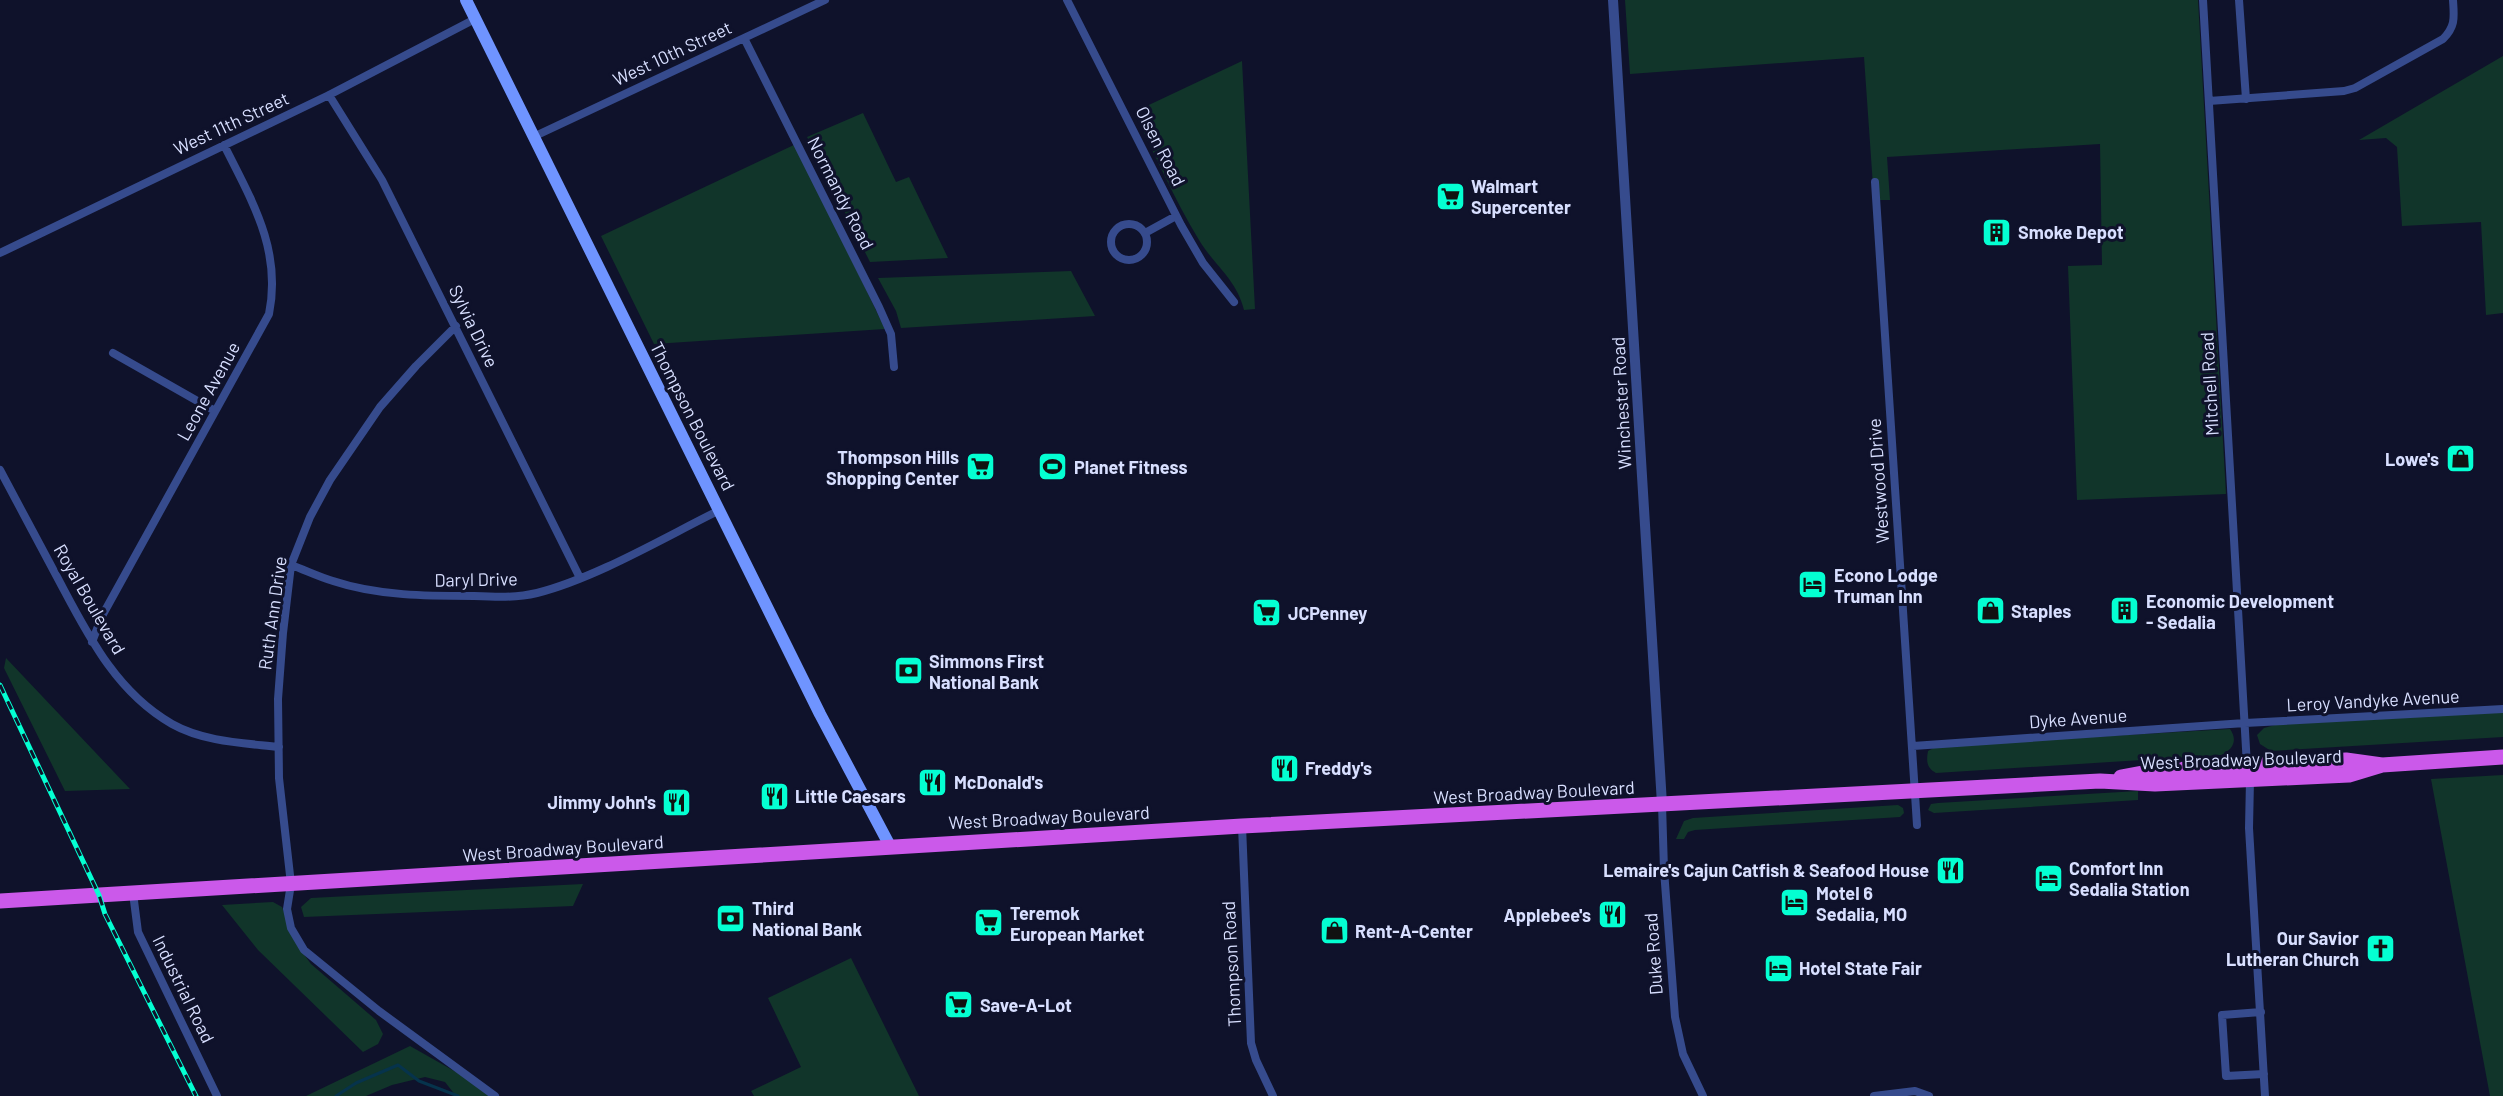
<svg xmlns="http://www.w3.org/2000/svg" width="2503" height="1096" viewBox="0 0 2503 1096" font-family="Barlow,sans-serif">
	<rect width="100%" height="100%" fill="#0f122b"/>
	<path fill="#11352a" d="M1625 0H2198L2226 494 2077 500 2068 266 2102 265 2100 144 1887 157 1890 200H1874L1864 57 1630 74Z
		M2503 56V313L2486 315 2481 222 2402 226 2397 147 2386 138 2359 140Z
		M1242 61 1255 309 1244 310C1237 280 1214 265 1199 240 1174 199 1155 155 1134 112Z
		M863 113 896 182 909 177 948 258 870 262 807 137Z
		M796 144 885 329 654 344 601 236Z
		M1071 271 1095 316 901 328 896 311 878 278Z
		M6 658 130 789 65 791 4 668Z
		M2503 712V737L2271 751 2260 744 2257 735 2264 728 2275 725Z
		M2230 729C2238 740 2233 750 2221 755L1936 773C1927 768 1926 762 1928 751L1937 746Z
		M2503 775V1096H2490L2431 779Z
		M2138 791V800L1934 813 1928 810 1931 804 1938 803Z
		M1898 805 1903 808 1904 813 1900 817 1695 830 1688 832 1684 839H1676L1684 821 1693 818Z
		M583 884 573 906 304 917 301 907 311 898Z
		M273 902 282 907 297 945 311 964 376 1020 383 1034 378 1044 363 1052 258 950 222 905Z
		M851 958 919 1096H754L751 1091 801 1067 768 998Z
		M410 1046 479 1085 494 1096H456L445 1082 425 1077 392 1085 366 1096H306Z"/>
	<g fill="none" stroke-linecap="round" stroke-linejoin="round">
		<path stroke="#06334c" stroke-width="3" d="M336 1096 356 1083 398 1065 419 1081 458 1096"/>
		<path stroke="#364b8d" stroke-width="8" d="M1067 0 1181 225 1203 263 1234 302
			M2203 0 2247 766
			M2239 0 2246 99
			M744 38 879 307 891 334 894 367
			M329 95 382 180 580 578
			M2209 101 2344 91 2355 88 2443 39C2456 26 2454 17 2453 0
			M533 137 825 0
			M1875 182 1917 825
			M1111 242a18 18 0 1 1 36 0a18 18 0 1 1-36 0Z
			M1145 233 1176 216
			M0 253 329 95 475 19
			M456 326 416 366 380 407 330 480 310 517 291 565 283 633 278 699 279 778 291 884 287 909 291 928 304 950 379 1011 495 1096
			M113 353 215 411
			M0 470C19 505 37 540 56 575 86 631 114 691 172 724 204 742 244 743 279 747
			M291 565C305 570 319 577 333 581 378 596 428 596 474 596 495 597 516 598 537 593 596 578 665 537 720 510
			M92 642 102 616 269 314C282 250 252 201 224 145
			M1913 746 2245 723 2503 709
			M2250 780 2249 828 2265 1096
			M1662 804 1664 870 1675 1017 1683 1054 1703 1096
			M1242 826 1251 1043 1256 1060 1273 1096
			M133 893 138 932 217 1096
			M2261 1012 2222 1015 2226 1076 2264 1074
			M1874 1096 1915 1091 1929 1096"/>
		<path stroke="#364b8d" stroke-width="10" d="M1613 0 1662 804"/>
		<path stroke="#6f94ff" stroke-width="12" d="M466 0 820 714 890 846"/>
		<path stroke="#cb59ea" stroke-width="15" d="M2121 777 2153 771 2346 760 2382 765 2503 757
			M0 901 1242 826 2100 781 2155 784 2349 775 2382 765"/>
		<defs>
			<path id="rail" d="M0 685 99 895 105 914 196 1096"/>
		</defs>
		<use href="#rail" stroke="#04ffd2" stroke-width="5"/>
		<use href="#rail" stroke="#0f122b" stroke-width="3" stroke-dasharray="9" stroke-linecap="butt"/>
	</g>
	<defs>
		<symbol id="supermarket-square" viewBox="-11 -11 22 22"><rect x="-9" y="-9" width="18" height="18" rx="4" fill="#04ffd2" stroke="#0f122b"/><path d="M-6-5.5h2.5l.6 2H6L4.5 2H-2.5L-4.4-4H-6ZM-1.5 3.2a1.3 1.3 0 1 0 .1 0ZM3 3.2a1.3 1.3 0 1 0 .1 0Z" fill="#111"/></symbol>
		<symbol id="building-square" viewBox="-11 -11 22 22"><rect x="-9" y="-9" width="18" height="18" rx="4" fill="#04ffd2" stroke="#0f122b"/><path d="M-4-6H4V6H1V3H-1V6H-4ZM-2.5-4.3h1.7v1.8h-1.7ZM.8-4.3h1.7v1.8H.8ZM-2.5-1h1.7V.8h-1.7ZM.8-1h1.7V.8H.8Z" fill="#111"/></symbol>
		<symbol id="shop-square" viewBox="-11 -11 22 22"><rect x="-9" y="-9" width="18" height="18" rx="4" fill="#04ffd2" stroke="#0f122b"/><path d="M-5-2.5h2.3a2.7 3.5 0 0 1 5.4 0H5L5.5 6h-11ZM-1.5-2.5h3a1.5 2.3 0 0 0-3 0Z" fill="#111"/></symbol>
		<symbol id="stadium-square" viewBox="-11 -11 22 22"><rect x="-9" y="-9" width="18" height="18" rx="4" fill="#04ffd2" stroke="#0f122b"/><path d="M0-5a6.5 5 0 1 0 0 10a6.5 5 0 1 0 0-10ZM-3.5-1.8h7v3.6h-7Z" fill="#111"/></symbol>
		<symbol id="hotel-square" viewBox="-11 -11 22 22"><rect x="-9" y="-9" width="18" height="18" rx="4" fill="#04ffd2" stroke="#0f122b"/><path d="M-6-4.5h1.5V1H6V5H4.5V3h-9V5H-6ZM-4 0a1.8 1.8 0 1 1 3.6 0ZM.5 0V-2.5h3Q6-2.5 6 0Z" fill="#111"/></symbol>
		<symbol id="bank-square" viewBox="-11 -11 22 22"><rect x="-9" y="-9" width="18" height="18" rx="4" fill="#04ffd2" stroke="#0f122b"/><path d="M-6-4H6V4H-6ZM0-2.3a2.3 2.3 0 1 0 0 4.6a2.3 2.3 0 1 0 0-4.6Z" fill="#111"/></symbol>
		<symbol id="restaurant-square" viewBox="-11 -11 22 22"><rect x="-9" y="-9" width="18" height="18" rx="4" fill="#04ffd2" stroke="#0f122b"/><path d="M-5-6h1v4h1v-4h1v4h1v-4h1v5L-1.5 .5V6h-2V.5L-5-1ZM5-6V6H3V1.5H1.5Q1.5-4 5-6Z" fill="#111"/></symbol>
		<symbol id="church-square" viewBox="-11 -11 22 22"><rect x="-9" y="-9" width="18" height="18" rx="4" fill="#04ffd2" stroke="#0f122b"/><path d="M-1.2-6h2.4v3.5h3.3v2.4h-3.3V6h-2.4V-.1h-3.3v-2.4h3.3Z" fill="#111"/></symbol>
	</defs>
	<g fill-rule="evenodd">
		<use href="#supermarket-square" x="1434" y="180" width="33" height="33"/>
		<use href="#building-square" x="1980" y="216" width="33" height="33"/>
		<use href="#shop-square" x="2444" y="442" width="33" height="33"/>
		<use href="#supermarket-square" x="964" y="450" width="33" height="33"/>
		<use href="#stadium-square" x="1036" y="450" width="33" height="33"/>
		<use href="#hotel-square" x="1796" y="568" width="33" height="33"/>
		<use href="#shop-square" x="1974" y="594" width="33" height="33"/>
		<use href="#building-square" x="2108" y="594" width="33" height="33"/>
		<use href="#supermarket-square" x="1250" y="596" width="33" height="33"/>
		<use href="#bank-square" x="892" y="654" width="33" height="33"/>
		<use href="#restaurant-square" x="1268" y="752" width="33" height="33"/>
		<use href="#restaurant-square" x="916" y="766" width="33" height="33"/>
		<use href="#restaurant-square" x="758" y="780" width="33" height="33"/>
		<use href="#restaurant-square" x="660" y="786" width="33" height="33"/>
		<use href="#restaurant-square" x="1934" y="854" width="33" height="33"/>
		<use href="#hotel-square" x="2032" y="862" width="33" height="33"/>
		<use href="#hotel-square" x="1778" y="886" width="33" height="33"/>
		<use href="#restaurant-square" x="1596" y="898" width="33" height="33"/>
		<use href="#bank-square" x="714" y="902" width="33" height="33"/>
		<use href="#supermarket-square" x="972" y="906" width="33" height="33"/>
		<use href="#shop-square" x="1318" y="914" width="33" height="33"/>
		<use href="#church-square" x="2364" y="932" width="33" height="33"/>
		<use href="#hotel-square" x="1762" y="952" width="33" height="33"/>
		<use href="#supermarket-square" x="942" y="988" width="33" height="33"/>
	</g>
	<g text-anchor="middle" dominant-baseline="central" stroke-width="6" stroke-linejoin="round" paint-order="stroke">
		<g font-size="18" fill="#d8dfff" stroke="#0f122b">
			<text transform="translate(672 53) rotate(-25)">West 10th Street</text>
			<text transform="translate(231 123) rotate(-25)">West 11th Street</text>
			<text transform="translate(1161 146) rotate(63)">Olsen Road</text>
			<text transform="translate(841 193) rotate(63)">Normandy Road</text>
			<text transform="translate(474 326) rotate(64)">Sylvia Drive</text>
			<text transform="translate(2209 384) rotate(-93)">Mitchell Road</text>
			<text transform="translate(208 391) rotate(-61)">Leone Avenue</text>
			<text transform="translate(1621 403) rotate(-93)">Winchester Road</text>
			<text transform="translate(693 416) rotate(63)">Thompson Boulevard</text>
			<text transform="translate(1878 481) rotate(-94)">Westwood Drive</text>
			<text transform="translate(476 579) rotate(-1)">Daryl Drive</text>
			<text transform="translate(90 599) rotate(60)">Royal Boulevard</text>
			<text transform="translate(272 613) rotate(-82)">Ruth Ann Drive</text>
			<text transform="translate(2373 700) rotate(-3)">Leroy Vandyke Avenue</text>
			<text transform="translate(2078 718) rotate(-4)">Dyke Avenue</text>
			<text transform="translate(2241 759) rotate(-2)">West Broadway Boulevard</text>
			<text transform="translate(1534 792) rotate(-3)">West Broadway Boulevard</text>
			<text transform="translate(1049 817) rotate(-3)">West Broadway Boulevard</text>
			<text transform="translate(563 848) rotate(-4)">West Broadway Boulevard</text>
			<text transform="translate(1653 954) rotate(-94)">Duke Road</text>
			<text transform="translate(1231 964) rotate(-93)">Thompson Road</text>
			<text transform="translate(184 989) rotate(64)">Industrial Road</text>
		</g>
		<g font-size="18" font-weight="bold" fill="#d8dfff" stroke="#0f122b" text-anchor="start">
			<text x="1471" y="186">Walmart<tspan x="1471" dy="21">Supercenter</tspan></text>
			<text x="2018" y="232">Smoke Depot</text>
			<text x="959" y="457" text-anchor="end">Thompson Hills<tspan x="959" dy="21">Shopping Center</tspan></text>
			<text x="2439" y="459" text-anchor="end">Lowe's</text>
			<text x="1074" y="467">Planet Fitness</text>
			<text x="1834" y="575">Econo Lodge<tspan x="1834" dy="21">Truman Inn</tspan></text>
			<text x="2146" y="601">Economic Development<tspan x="2146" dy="21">- Sedalia</tspan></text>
			<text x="2011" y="611">Staples</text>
			<text x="1288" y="613">JCPenney</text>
			<text x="929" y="661">Simmons First<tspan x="929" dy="21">National Bank</tspan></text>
			<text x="1305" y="768">Freddy's</text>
			<text x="954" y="782">McDonald's</text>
			<text x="795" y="796">Little Caesars</text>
			<text x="656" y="802" text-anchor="end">Jimmy John's</text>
			<text x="2069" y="868">Comfort Inn<tspan x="2069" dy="21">Sedalia Station</tspan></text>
			<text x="1929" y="870" text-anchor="end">Lemaire's Cajun Catfish &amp; Seafood House</text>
			<text x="1816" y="893">Motel 6<tspan x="1816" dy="21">Sedalia, MO</tspan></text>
			<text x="752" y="908">Third<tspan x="752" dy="21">National Bank</tspan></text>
			<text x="1010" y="913">Teremok<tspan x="1010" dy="21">European Market</tspan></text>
			<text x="1591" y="915" text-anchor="end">Applebee's</text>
			<text x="1355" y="931">Rent-A-Center</text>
			<text x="2359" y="938" text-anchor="end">Our Savior<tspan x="2359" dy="21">Lutheran Church</tspan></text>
			<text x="1799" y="968">Hotel State Fair</text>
			<text x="980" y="1005">Save-A-Lot</text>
		</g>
	</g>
</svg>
